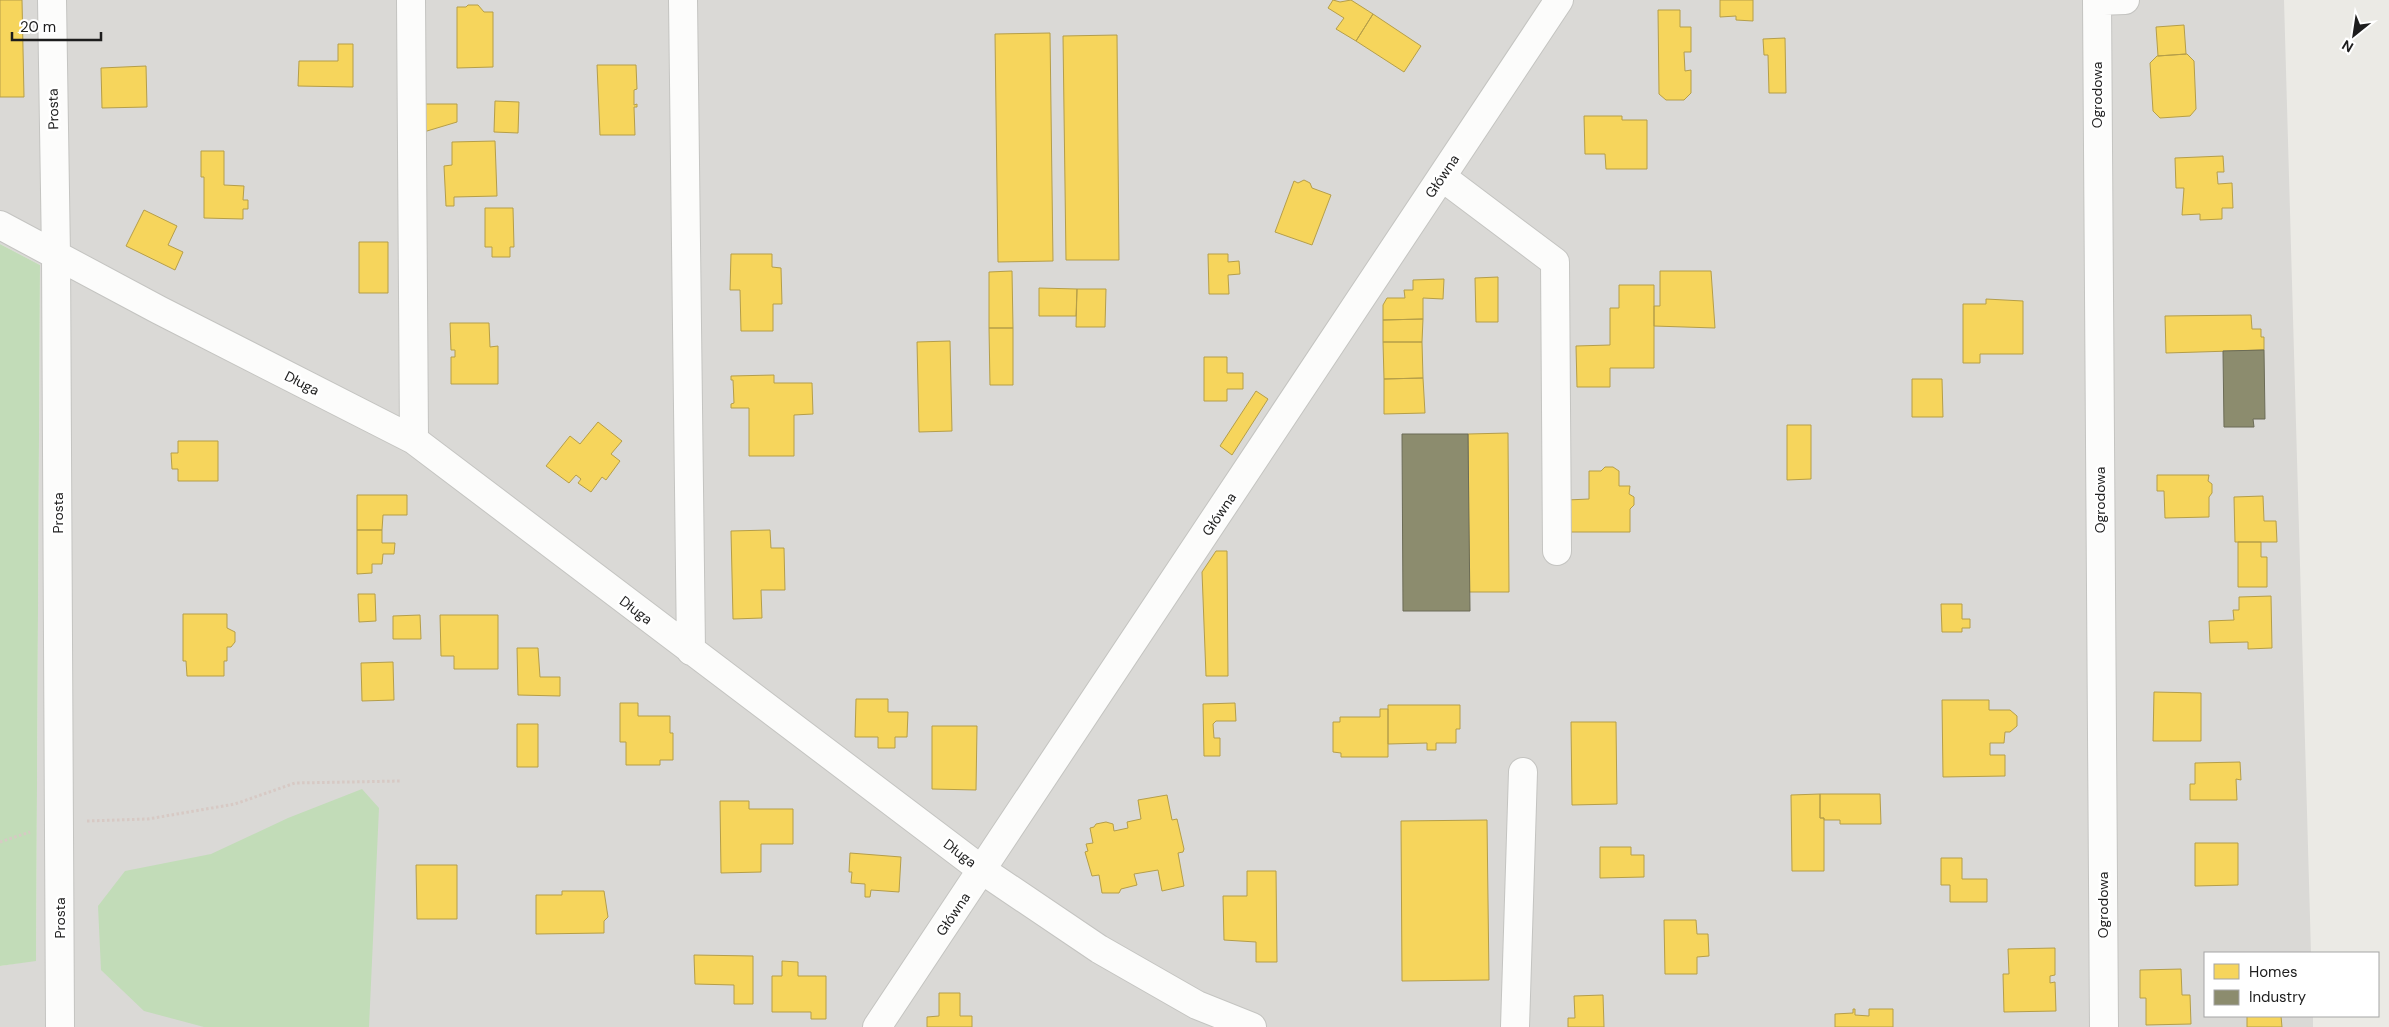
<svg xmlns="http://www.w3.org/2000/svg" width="2389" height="1027" viewBox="0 0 2389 1027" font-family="'DM Sans',sans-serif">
	<rect width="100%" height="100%" fill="#ebeae5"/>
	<path fill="#dad9d6" d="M0 0H2284L2311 953H2205V1016H2313V1027H0V966L36 960 40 265 0 244Z"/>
	<path fill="#c2dcb8" d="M0 244 40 265 36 961 0 966Z
		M362 789 379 808 369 1027H204L144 1011 101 970 98 906 125 871 211 854 288 818Z"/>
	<path fill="#f6d55c" stroke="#b59e49" d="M0 0H22L24 97H0Z
		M1333 0 1340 2 1351 0 1373 14 1356 41 1336 29 1344 18 1328 8Z
		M1720 0H1753V21L1736 20V16L1720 17Z
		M468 5H478L484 12H493V67L457 68V7H466Z
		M1658 10H1680V27H1691V52H1684L1685 71 1691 70V93L1684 100H1666L1659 94Z
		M1373 14 1421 46 1404 72 1356 41Z
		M2184 25 2186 54 2158 56 2156 27Z
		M1050 33 1053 261 998 262 995 34Z
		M1117 35 1119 260H1066L1063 36Z
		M1785 38 1786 93H1769L1768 55H1764L1763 39Z
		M338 44H353V87L298 86 299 61H338Z
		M2187 54 2194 61 2196 109 2190 116 2160 118 2153 111 2150 63 2157 56Z
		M597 65H636L637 89 634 90V105L637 104V107H634L635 135H600Z
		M146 66 147 107 102 108 101 68Z
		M495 101 519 102 518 133 494 132Z
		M418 104H457V122L417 134Z
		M1584 116H1622V120H1647V169H1606L1605 154H1585Z
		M495 141 497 196 454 197V206H446L444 166 452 165V142Z
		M201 151H224V185L244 186 243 200H248V209H243V219L204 218V177H201Z
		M2223 156 2224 172H2217L2218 184 2232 183 2233 208H2222V219L2200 220V214L2182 215 2184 188H2176L2175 158Z
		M1304 180 1310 183 1312 188 1331 195 1312 245 1275 232 1294 181 1298 183Z
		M485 208H513L514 247H510V257H492V247H485Z
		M144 210 177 226 168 245 183 252 175 270 126 246Z
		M359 242H388V293H359Z
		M731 254H772V267L781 268 782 304H773V331H741L740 290H730Z
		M1208 254H1228V262L1239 261 1240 274 1228 275 1229 294H1209Z
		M1012 271 1013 328H989V272Z
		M1660 271H1711L1715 328 1654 326V306H1660Z
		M1498 277V322H1476L1475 278Z
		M1444 279 1443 299 1423 298V319L1383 320V305L1387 298H1405L1404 290H1413V280Z
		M1619 285H1654V368H1610V387H1577L1576 346 1610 345V308H1619Z
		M1039 288 1077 289 1076 316H1039Z
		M1077 289H1106L1105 327H1076Z
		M1986 299 2023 301V354H1980V363H1963V304H1986Z
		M2251 315 2252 329H2261V337H2264V350L2166 353 2165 316Z
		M1423 319 1422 342H1383V320Z
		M450 323H489L490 347 498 346V384H451V357H455V350H451Z
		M989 328H1013V385H990Z
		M950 341 952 431 919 432 917 342Z
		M1383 342H1422L1423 378 1384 379Z
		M1204 357H1227V373H1243V389H1227V401H1204Z
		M774 375V383H812L813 414 794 415V456H749V408H731V404L734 403 733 380H731V376Z
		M1423 378 1425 413 1384 414V379Z
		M1912 379H1942L1943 417H1912Z
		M1256 391 1268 399 1232 455 1220 446Z
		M598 422 622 441 611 454 620 461 606 480 602 477 591 492 578 483 581 479 576 475 569 483 546 466 570 436 580 444Z
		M1787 425H1811V479L1787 480Z
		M1508 433 1509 592H1469L1468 434Z
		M178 441H218V481H178V469H172L171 453H178Z
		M1605 467H1613L1619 471V486H1630L1629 494 1634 497V505L1630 509V532H1567V500L1589 499V471H1601Z
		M2157 475H2209L2208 481 2212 484V493L2209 497V517L2165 518 2164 491H2157Z
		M357 495H407V515H383L382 530H357Z
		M2263 496 2264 521H2276L2277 542H2235L2234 497Z
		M357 530H382V543H395L394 554H383L382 564H372V573L357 574Z
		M770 530 771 548H784L785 590H761L762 618 733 619 731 531Z
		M2238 542H2261V557H2267V587H2238Z
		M1216 551H1227L1228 676H1206L1202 572Z
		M358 594H375L376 621 359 622Z
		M2271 596 2272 648 2248 649V642L2210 643 2209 621 2234 620 2233 610H2239V597Z
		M1941 604H1962V619H1970V628H1962V632H1942Z
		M183 614H227V628L235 632V642L231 647H227V661H224V676H187L186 661H183Z
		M420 615 421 639H393V616Z
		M440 615H498V669H454V656H441Z
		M517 648H538L540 677H560V696L518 695Z
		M393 662 394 700 362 701 361 663Z
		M2154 692 2201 693V741H2153Z
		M856 699H888V712H908L907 737H895V748H878V737H855Z
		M1942 700H1989V710H2010L2017 716V726L2010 732H2005L2004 743H1990V755H2005V776L1943 777Z
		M620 703H638V716H670V733H673V760H660V765H626V742H620Z
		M1235 703 1236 721H1216L1213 724 1214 738H1220V756H1204L1203 704Z
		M1388 705H1460V729H1456V743H1436V750H1427V743L1388 744Z
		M1380 709H1388V757H1341V753L1333 752V722H1340V717H1380Z
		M1571 722H1616L1617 804 1572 805Z
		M517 724H538V767H517Z
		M932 726H977L976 790 932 789Z
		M2240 762 2241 780 2236 779 2237 800H2190V784H2195V763Z
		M1820 794V818H1824V871H1792L1791 795Z
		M1820 794H1880L1881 824H1840V820H1824V818H1820Z
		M1167 795 1172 820 1177 819 1184 849 1183 852 1178 853 1184 886 1162 891 1158 870 1134 874 1137 885 1121 889 1119 893H1102L1099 875 1092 876 1085 852 1088 851 1086 844 1093 843 1090 828 1094 827 1096 824 1106 822 1113 824 1114 831 1128 828 1127 822 1141 819 1138 800Z
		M720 801H749V809H793V844H761V872L721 873Z
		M1487 820 1489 980 1402 981 1401 821Z
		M2195 843H2238V885L2195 886Z
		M1600 847H1631V855H1644V877L1600 878Z
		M850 853 901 857 899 892 871 890 870 897H865V884L851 883 852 872H849Z
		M1941 858H1962V879H1987V902H1950V885H1941Z
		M416 865H457V919H417Z
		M1247 871H1276L1277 962H1256V942L1224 940 1223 896H1247Z
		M562 891H604L608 917 604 921V933L536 934V895H562Z
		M1664 920H1696L1697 934H1708L1709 956 1697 957V974H1665Z
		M2055 948V975L2050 976V983L2055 982 2056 1011 2004 1012 2003 974H2009L2008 949Z
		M694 955 753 956V1004H734V985L695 984Z
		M782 961 798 962V976H826V1019H811V1012H772V976H782Z
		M2181 969 2182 995H2190L2191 1024 2146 1025V998H2140V970Z
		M939 993H960V1016H972V1027H927V1017L939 1016Z
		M1603 995 1604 1027H1568V1018H1575L1574 996Z
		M1853 1009H1855V1015L1869 1016V1009H1893V1027H1835V1014L1853 1013Z
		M2247 1016H2281L2282 1027H2247Z"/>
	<path fill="#8c8c6e" stroke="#6b6b56" d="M2264 350 2265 419H2253L2254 427H2224L2223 351Z
		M1402 434H1468L1470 611H1403Z"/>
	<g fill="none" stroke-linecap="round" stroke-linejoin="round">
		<defs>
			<path id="minor" d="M52 0 56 255 60 1027
				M411 0 414 440
				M683 0 691 651
				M1442 177 1555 262 1557 551
				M0 225 159 310 414 440 982 870 1099 949 1197 1005 1252 1027
				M877 1027 1559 0
				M1515 1027 1523 772
				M2104 1027 2097 1 2125 0"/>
		</defs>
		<use href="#minor" stroke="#c4c4c1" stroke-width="30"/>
		<path stroke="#d7c9c4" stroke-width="3" stroke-dasharray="2.5 2.5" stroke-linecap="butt" d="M87 821 148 819 235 804 295 783 401 781
			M0 842 30 832"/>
		<use href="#minor" stroke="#fcfcfb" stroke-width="28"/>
	</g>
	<g text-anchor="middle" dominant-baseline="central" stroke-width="5" stroke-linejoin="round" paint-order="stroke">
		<g font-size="14" fill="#1d1d1d" stroke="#fff">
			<text transform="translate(2097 95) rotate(-90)">Ogrodowa</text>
			<text transform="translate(53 109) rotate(-91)">Prosta</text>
			<text transform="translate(1442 176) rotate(-56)">Główna</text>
			<text transform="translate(302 383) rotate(27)">Długa</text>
			<text transform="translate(2100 500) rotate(-90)">Ogrodowa</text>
			<text transform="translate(58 513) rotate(-90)">Prosta</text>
			<text transform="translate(1219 514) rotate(-56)">Główna</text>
			<text transform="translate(636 610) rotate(37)">Długa</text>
			<text transform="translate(960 853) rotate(37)">Długa</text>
			<text transform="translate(2103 905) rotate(-90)">Ogrodowa</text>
			<text transform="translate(953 914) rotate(-56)">Główna</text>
			<text transform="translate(60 918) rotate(-90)">Prosta</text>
		</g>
	</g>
	<rect x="2204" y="952" width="175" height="65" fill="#ffffff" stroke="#a5a5a5"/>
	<rect x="2214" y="964" width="25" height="15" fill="#f6d55c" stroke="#a5a5a5"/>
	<text x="2249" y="977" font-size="15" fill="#1d1d1d">Homes</text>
	<rect x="2214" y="990" width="25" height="15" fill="#8c8c6e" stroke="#a5a5a5"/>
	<text x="2249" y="1002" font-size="15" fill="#1d1d1d">Industry</text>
	<g transform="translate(2354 35) rotate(210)" stroke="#ffffff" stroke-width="4" paint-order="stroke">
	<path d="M0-4L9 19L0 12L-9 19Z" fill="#1d1d1d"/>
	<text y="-8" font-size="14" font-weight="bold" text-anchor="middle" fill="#1d1d1d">N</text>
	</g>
	<path d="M12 32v8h89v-8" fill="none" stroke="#1d1d1d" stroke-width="2.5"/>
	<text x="20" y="32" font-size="15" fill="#1d1d1d" stroke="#ffffff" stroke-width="4" paint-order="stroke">20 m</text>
</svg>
